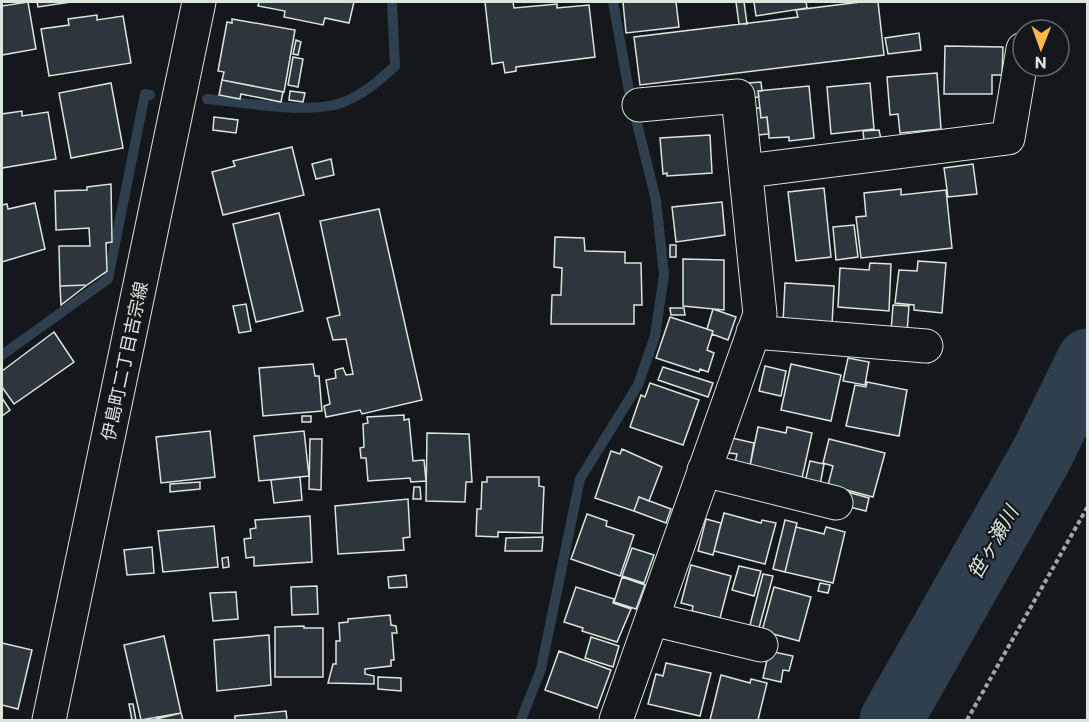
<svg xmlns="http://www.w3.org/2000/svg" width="1089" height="722" viewBox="0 0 1089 722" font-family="Commissioner,'Noto Sans JP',sans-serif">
	<rect width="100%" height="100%" fill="#14181c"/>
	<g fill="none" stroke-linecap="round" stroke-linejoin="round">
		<path stroke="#2f3f4d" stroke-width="10" d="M207 99C243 102 314 116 346 101 365 93 380 80 395 66L392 2
			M2 355 108 279 145 94 150 95
			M521 720 541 669 580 479 638 385 655 336 664 275 656 200 629 91 613 2"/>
		<path stroke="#2f3f4d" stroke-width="63" d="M891 720 1041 456 1088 360"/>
	</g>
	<path fill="#2c363c" stroke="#d8e6dc" stroke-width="1.5" d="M2 2V6L28 2 36 49 2 55Z
		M37 2H71L38 7Z
		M259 2H354L349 23 325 18 323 25 284 17 285 11 258 6Z
		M485 2H513L514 8 557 4V8L589 5 595 57 516 67V71L505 73 503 62 492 64Z
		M623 2H676L679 27 626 33Z
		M736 2H744L747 24H739Z
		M754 2H806L807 8 756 16Z
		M861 2H878L884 55 640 85 634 37 798 17 796 10Z
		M97 15V20L123 16 131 63 49 76 41 29 69 25 68 19Z
		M232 19 295 30 284 92 222 80 224 72 218 71 227 22 232 23Z
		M919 33 921 50 888 54 885 38Z
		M296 40 301 42 298 55 293 54Z
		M945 46 1003 47 1002 75H992V94H944Z
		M293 57 303 59 298 87 288 85Z
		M937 73 941 129 900 133 898 114 890 115 887 77Z
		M222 80 283 92 281 102 241 94 240 99 219 95Z
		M761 82 762 91H758L759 97 750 98 748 83Z
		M111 83 123 148 71 158 59 93Z
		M870 83 874 129 831 134 827 87Z
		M809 86 814 138 789 141V137L769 138 767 117 761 118 758 91Z
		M290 91 305 93 303 102 289 100Z
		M753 108H760L761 118 767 117 769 134 756 135Z
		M22 111V116L48 112 56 159 2 168V114Z
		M214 117 238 120 236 133 213 130Z
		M879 130 881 139 864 141 863 131Z
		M710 135 712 173 667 176V173L663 174 660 138Z
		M292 147 304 195 223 215 212 172 235 166 233 161Z
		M331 159 334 175 316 179 312 164Z
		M973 164 977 194 948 197 944 168Z
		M111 184 112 242 106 243 107 271 87 285 60 286 59 246H90L89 228 56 230 55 191 87 190V187Z
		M824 188 831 257 796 261 788 192Z
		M901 189V195L946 190 952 248 861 258 856 217 866 216 864 193Z
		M722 202 725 235 676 242 672 207Z
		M35 203 45 249 2 262V205L7 204 8 209Z
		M379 209 422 400 362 414 360 410 326 417 324 406 330 404 326 380 336 378 335 370 343 368 346 375 353 374 346 339 333 340 327 318 340 315 320 221Z
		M279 213 303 311 256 322 233 224Z
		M854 225 858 257 836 260 833 227Z
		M555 237 584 238 585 251 625 252V263H641L642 305H634V324H551L552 295H561L562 268 554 267Z
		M670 245H676V257H670Z
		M683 259 724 260V310L683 306Z
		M918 261 946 263 942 313 914 310V305L895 303 899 270 917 271Z
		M870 263 891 264 889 311 838 307 840 268 869 270Z
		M785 283 834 286 832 326 783 323Z
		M87 285 61 305 60 286Z
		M246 304 251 331 239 333 233 306Z
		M893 305 909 306 907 332 891 331Z
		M670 308H684L685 315H671Z
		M713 309 736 317 728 340 712 334 713 331 707 329Z
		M670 317 713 331 707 350 714 353 708 372 700 369 699 372 656 358Z
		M54 332 74 362 14 404 2 387V371Z
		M848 358 869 362 865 385 843 381Z
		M313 364 315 376H319L322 411 263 416 259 368Z
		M791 364 841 375 831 421 781 410Z
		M765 366 786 371 781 396 759 391Z
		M663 367 713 383 708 397 658 380Z
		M867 382 907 390 899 436 846 426 855 385 866 387Z
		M650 383 699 400 683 445 630 427 641 395 645 397Z
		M2 398 10 410 2 416Z
		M404 415V420L409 419 413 461 424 460 426 481 411 482 410 478 368 481 366 458H361L360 448 364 447 363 424 368 423 367 417Z
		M302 416H311V422H302Z
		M758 427 786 433 787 427 812 433 802 478 750 466Z
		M210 431 215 477 161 483 156 437Z
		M304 431 309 476 259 481 254 436Z
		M427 433 469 434 472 482H466L465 502 426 501Z
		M732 438 754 443 750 466 735 463 737 454 729 453Z
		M310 439H322L321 490 309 489Z
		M829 439 885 453 873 497 828 485 833 466 823 463Z
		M622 449 662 467 649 501 639 497 634 511 595 498 611 451 620 454Z
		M810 461 824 464 820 485 805 482Z
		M300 477 302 500 274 503 271 480Z
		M487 477H539V486L544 487 542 533 498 532V537L476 536 477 509H481L482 482H487Z
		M200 482V489L170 492V484Z
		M414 487H420L421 499H413Z
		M844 491 869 498 866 511 841 505Z
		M639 497 671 509 666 523 634 511Z
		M408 499 410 537 403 538 404 550 338 554 335 506Z
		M724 513 761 523 762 520 776 523 765 564 714 551Z
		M587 514 607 521 606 526 634 535 620 576 571 559Z
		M310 516 312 562 254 566V557L246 558 244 539 251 538 250 529 256 528 255 520Z
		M706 519 721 523 713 555 698 551Z
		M785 520 797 523 785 572 773 569Z
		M214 526 218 567 163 572 158 531Z
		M796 527 824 534 826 527 845 532 833 583 785 572Z
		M543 537 542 551H505L506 538Z
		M152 547 154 573 127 575 124 550Z
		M632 548 654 555 644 583 622 576Z
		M228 557 229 567 223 568 222 558Z
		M691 565 731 576 720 618 692 611 693 606 681 603Z
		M739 566 761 571 754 596 732 590Z
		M763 574 773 576 759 628 750 625Z
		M406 575 407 587 389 588 388 577Z
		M622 577 645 585 636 609 614 602Z
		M820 583 830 585 828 593 818 591Z
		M317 586 318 614 292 615 291 587Z
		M576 587 614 599 613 603 631 609 617 642 582 631 583 628 564 622Z
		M774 587 811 597 799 641 762 631Z
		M236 592 238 619 213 621 210 593Z
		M390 615 391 625 396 626 397 633H392L394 660H391V666L365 669V674L374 676V684L328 683 333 664H336V641H340L339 623 348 622V619Z
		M304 626V628H323V677H275V627Z
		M269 635 271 685 217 691 214 640Z
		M164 636 181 713 141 720 124 645Z
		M591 637 619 646 613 667 585 658Z
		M2 643 32 650 18 709 2 705Z
		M559 651 611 670 597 708 545 690Z
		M769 651 793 656 789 671 783 670 781 682 763 678Z
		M666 663 711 673 700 716 648 704 656 674 663 676Z
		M721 675 750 683 751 679 767 683 758 720H710Z
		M378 677 401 678V691L378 689Z
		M129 704H133L136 720H132Z
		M286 711 287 720H235V716Z
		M181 713 183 720H152Z"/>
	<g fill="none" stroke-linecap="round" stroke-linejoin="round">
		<defs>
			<path id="minor" d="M747 171 1008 138 1023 49
				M753 332 926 346
				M704 470 836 503
				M652 619 761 645
				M49 720 199 2
				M616 720 760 314 738 96 639 105"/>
		</defs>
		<use href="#minor" stroke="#d8e6dc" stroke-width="35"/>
		<path stroke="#9da8a2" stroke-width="4" stroke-dasharray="4.5 3" stroke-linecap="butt" d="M967 720 1088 506"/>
		<use href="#minor" stroke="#14181c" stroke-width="33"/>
	</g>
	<g text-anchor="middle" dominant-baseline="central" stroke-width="4.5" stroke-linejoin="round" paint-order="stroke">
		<g font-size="18" fill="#d8e6dc" stroke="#14181c">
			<text transform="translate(124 361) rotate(-78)">伊島町二丁目吉宗線</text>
		</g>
		<g font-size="20" font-style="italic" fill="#d8e6dc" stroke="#14181c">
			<text transform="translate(992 542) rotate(-60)">笹ヶ瀬川</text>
		</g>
	</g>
	<rect width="1089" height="722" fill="none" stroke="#d8e6dc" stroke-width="6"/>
	<g transform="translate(1041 48) rotate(181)"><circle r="28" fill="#14181c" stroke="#626a69" stroke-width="1.5"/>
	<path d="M0-4.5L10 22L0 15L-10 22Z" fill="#ffb74d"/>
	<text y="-9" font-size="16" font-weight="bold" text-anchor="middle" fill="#d8e6dc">N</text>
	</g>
</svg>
